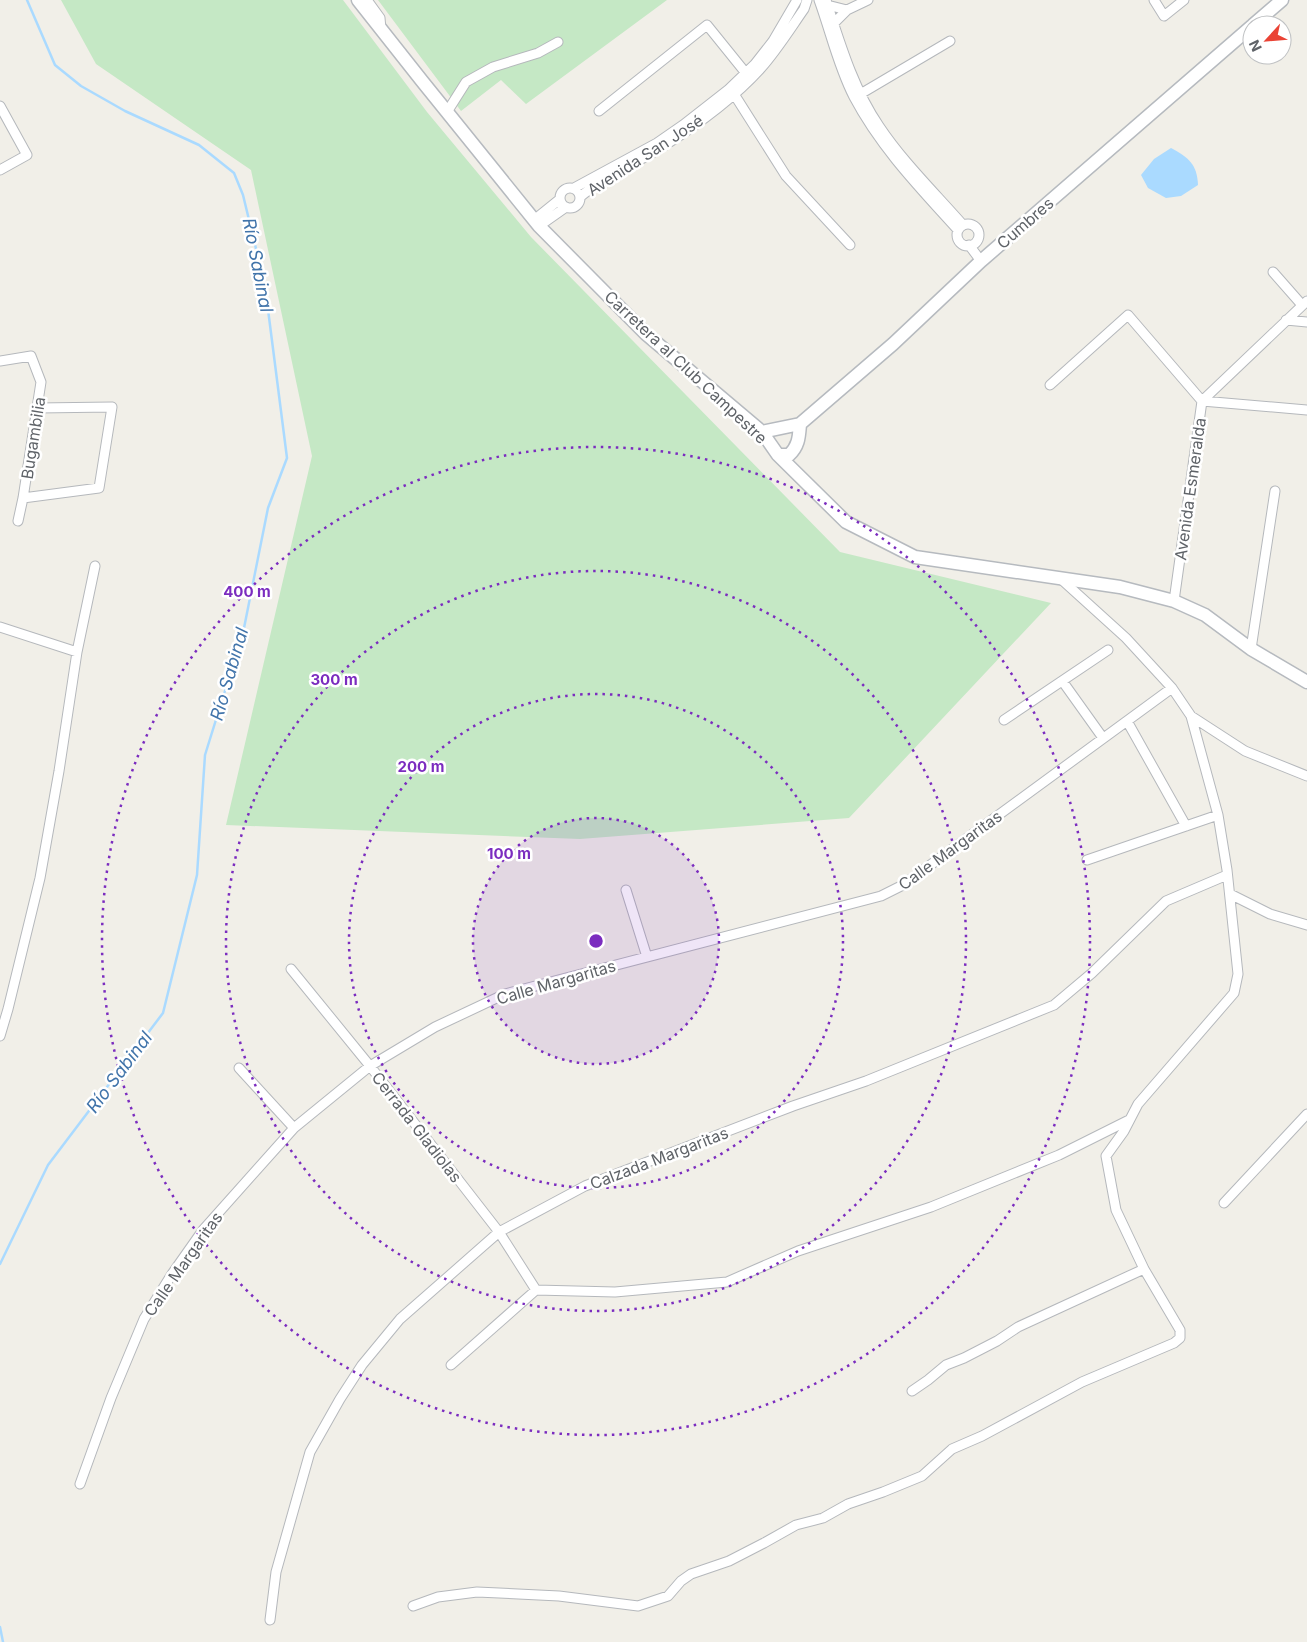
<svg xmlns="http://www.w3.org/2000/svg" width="1307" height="1642" viewBox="0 0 1307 1642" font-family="Inter,sans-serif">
	<rect width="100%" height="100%" fill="#f1efe8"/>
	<path fill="#c5e8c5" d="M61 0H343L427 112 531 237 840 552 1051 603 849 818 580 839 226 825 312 456 251 170 96 64Z
		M378 0H667L526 104 501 80 461 111Z"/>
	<path fill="#aadaff" d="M1171 148C1189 158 1197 164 1198 185L1181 196 1166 198 1148 188 1141 175 1154 159Z"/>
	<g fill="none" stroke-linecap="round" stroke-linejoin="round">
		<path stroke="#aadaff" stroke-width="2.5" d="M0 1264 48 1165 163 1013 197 875 205 755 243 633 268 508 287 458 265 286 243 195 234 173 199 145 125 111 81 86 55 65 27 0
			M0 1627 3 1642"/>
		<defs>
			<path id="street" d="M367 0 380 18 381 29
				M819 0C831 33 838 66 854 97 881 148 920 188 958 230
				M826 0C840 43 853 88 879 126 903 162 935 193 963 225
				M1154 0 1164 16 1184 0
				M827 5 847 10
				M833 24 847 10 868 0
				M734 94 786 176 850 245
				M857 96 950 41
				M0 106 27 155 0 170
				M599 111 707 25 749 77
				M447 112 466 82 493 67 538 53 558 42
				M560 198a10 10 0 1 1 20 0a10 10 0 1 1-20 0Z
				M574 188 657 143 683 125 729 89 755 64 773 41 797 0
				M580 197C605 176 635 164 662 147 697 125 733 99 761 68 777 50 790 29 804 9L807 0
				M534 220 560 199
				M957 235a11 11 0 1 1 22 0a11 11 0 1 1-22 0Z
				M539 226 566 207
				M969 245 981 261
				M1273 272 1302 305
				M1286 320 1307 322
				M0 361 31 356 41 382 23 498 18 521
				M1050 385 1128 315 1202 401 1307 410
				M23 498 99 488 112 407 38 408
				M1174 601 1202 401 1307 301
				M0 627 77 652
				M1251 649 1275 491
				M1063 682 1103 738
				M1191 716 1245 751 1307 776
				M1004 720 1108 650
				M1127 721 1186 826
				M1087 860 1218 815
				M626 890 647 957
				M1230 894 1270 914 1307 925
				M291 969 370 1066 499 1232 536 1290
				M0 1036 8 1009 40 878 59 771 77 652 95 566
				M239 1068 294 1128
				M1224 1203 1307 1114
				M451 1365 536 1290 615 1292 727 1282 798 1251 931 1207 1059 1155 1129 1120
				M912 1391 928 1380 946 1365 964 1358 997 1341 1018 1327 1144 1269
				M80 1484 111 1398 144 1319 172 1274 203 1230 294 1128 370 1066 435 1027 505 994 881 896 903 885 1172 688
				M413 1606 438 1597 477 1592 559 1596 638 1606 668 1596 681 1581 691 1574 729 1561 764 1543 796 1525 823 1518 848 1504 883 1492 922 1476 952 1449 982 1436 1082 1382 1174 1343 1180 1338V1330L1144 1269 1116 1210 1106 1156 1124 1131 1138 1104 1234 993 1238 974 1227 870 1218 815 1191 716 1172 688 1126 638 1062 580
				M270 1620 276 1572 310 1452 340 1399 362 1365 400 1319 499 1232 585 1186 793 1106 866 1081 1054 1005 1092 973 1166 901 1227 875"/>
			<path id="secondary" d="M358 0 422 81 539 226 646 334 762 432 778 455 846 522 915 557 1120 587 1174 601 1205 615 1251 649 1307 682
				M1253 25 1282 0
				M762 432 800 424 893 344 981 261 1252 26
				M778 455H789C799 446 799 436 800 424"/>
		</defs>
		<use href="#street" stroke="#b5b8bc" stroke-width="11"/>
		<use href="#secondary" stroke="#b6babf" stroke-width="15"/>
		<use href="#street" stroke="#fff" stroke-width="9"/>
		<use href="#secondary" stroke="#fff" stroke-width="12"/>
	</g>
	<circle cx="596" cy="941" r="123" fill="#7b2cbf" fill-opacity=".12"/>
	<g fill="none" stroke="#7b2cbf" stroke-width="2.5" stroke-dasharray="2.5 5">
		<circle cx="596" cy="941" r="123"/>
		<circle cx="596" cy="941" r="247"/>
		<circle cx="596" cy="941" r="370"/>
		<circle cx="596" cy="941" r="494"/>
	</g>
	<g text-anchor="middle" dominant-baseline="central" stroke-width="5" stroke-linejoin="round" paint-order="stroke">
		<g font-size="16" fill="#5f6368" stroke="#fff">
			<text transform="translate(645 155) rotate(-33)">Avenida San José</text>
			<text transform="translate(1025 223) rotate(-41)">Cumbres</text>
			<text transform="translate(686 367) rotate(43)">Carretera al Club Campestre</text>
			<text transform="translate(33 438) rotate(-81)">Bugambilia</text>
			<text transform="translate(1190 489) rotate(-82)">Avenida Esmeralda</text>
			<text transform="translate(950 850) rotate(-36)">Calle Margaritas</text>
			<text transform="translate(556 982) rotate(-16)">Calle Margaritas</text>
			<text transform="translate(417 1127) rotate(52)">Cerrada Gladiolas</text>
			<text transform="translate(659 1158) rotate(-21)">Calzada Margaritas</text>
			<text transform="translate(183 1264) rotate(-55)">Calle Margaritas</text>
		</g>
		<g font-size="18" font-style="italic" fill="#4174aa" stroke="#fff">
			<text transform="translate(258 265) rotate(79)">Río Sabinal</text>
			<text transform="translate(229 674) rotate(-74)">Río Sabinal</text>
			<text transform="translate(119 1072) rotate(-53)">Río Sabinal</text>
		</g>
	</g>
	<circle cx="596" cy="941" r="8" fill="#7b2cbf" stroke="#fff" stroke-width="2.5"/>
	<g font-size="15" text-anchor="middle" font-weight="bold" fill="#7b2cbf" stroke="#fff" stroke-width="5" stroke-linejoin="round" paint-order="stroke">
		<text x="247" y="597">400 m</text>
		<text x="334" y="685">300 m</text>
		<text x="421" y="772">200 m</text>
		<text x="509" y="859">100 m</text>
	</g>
	<g transform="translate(1267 40) rotate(244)"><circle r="24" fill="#ffffff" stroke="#bfc1c3"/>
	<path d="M0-4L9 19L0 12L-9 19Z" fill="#ea4335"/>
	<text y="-8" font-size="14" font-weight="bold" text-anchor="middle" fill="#5f6368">N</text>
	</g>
</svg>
